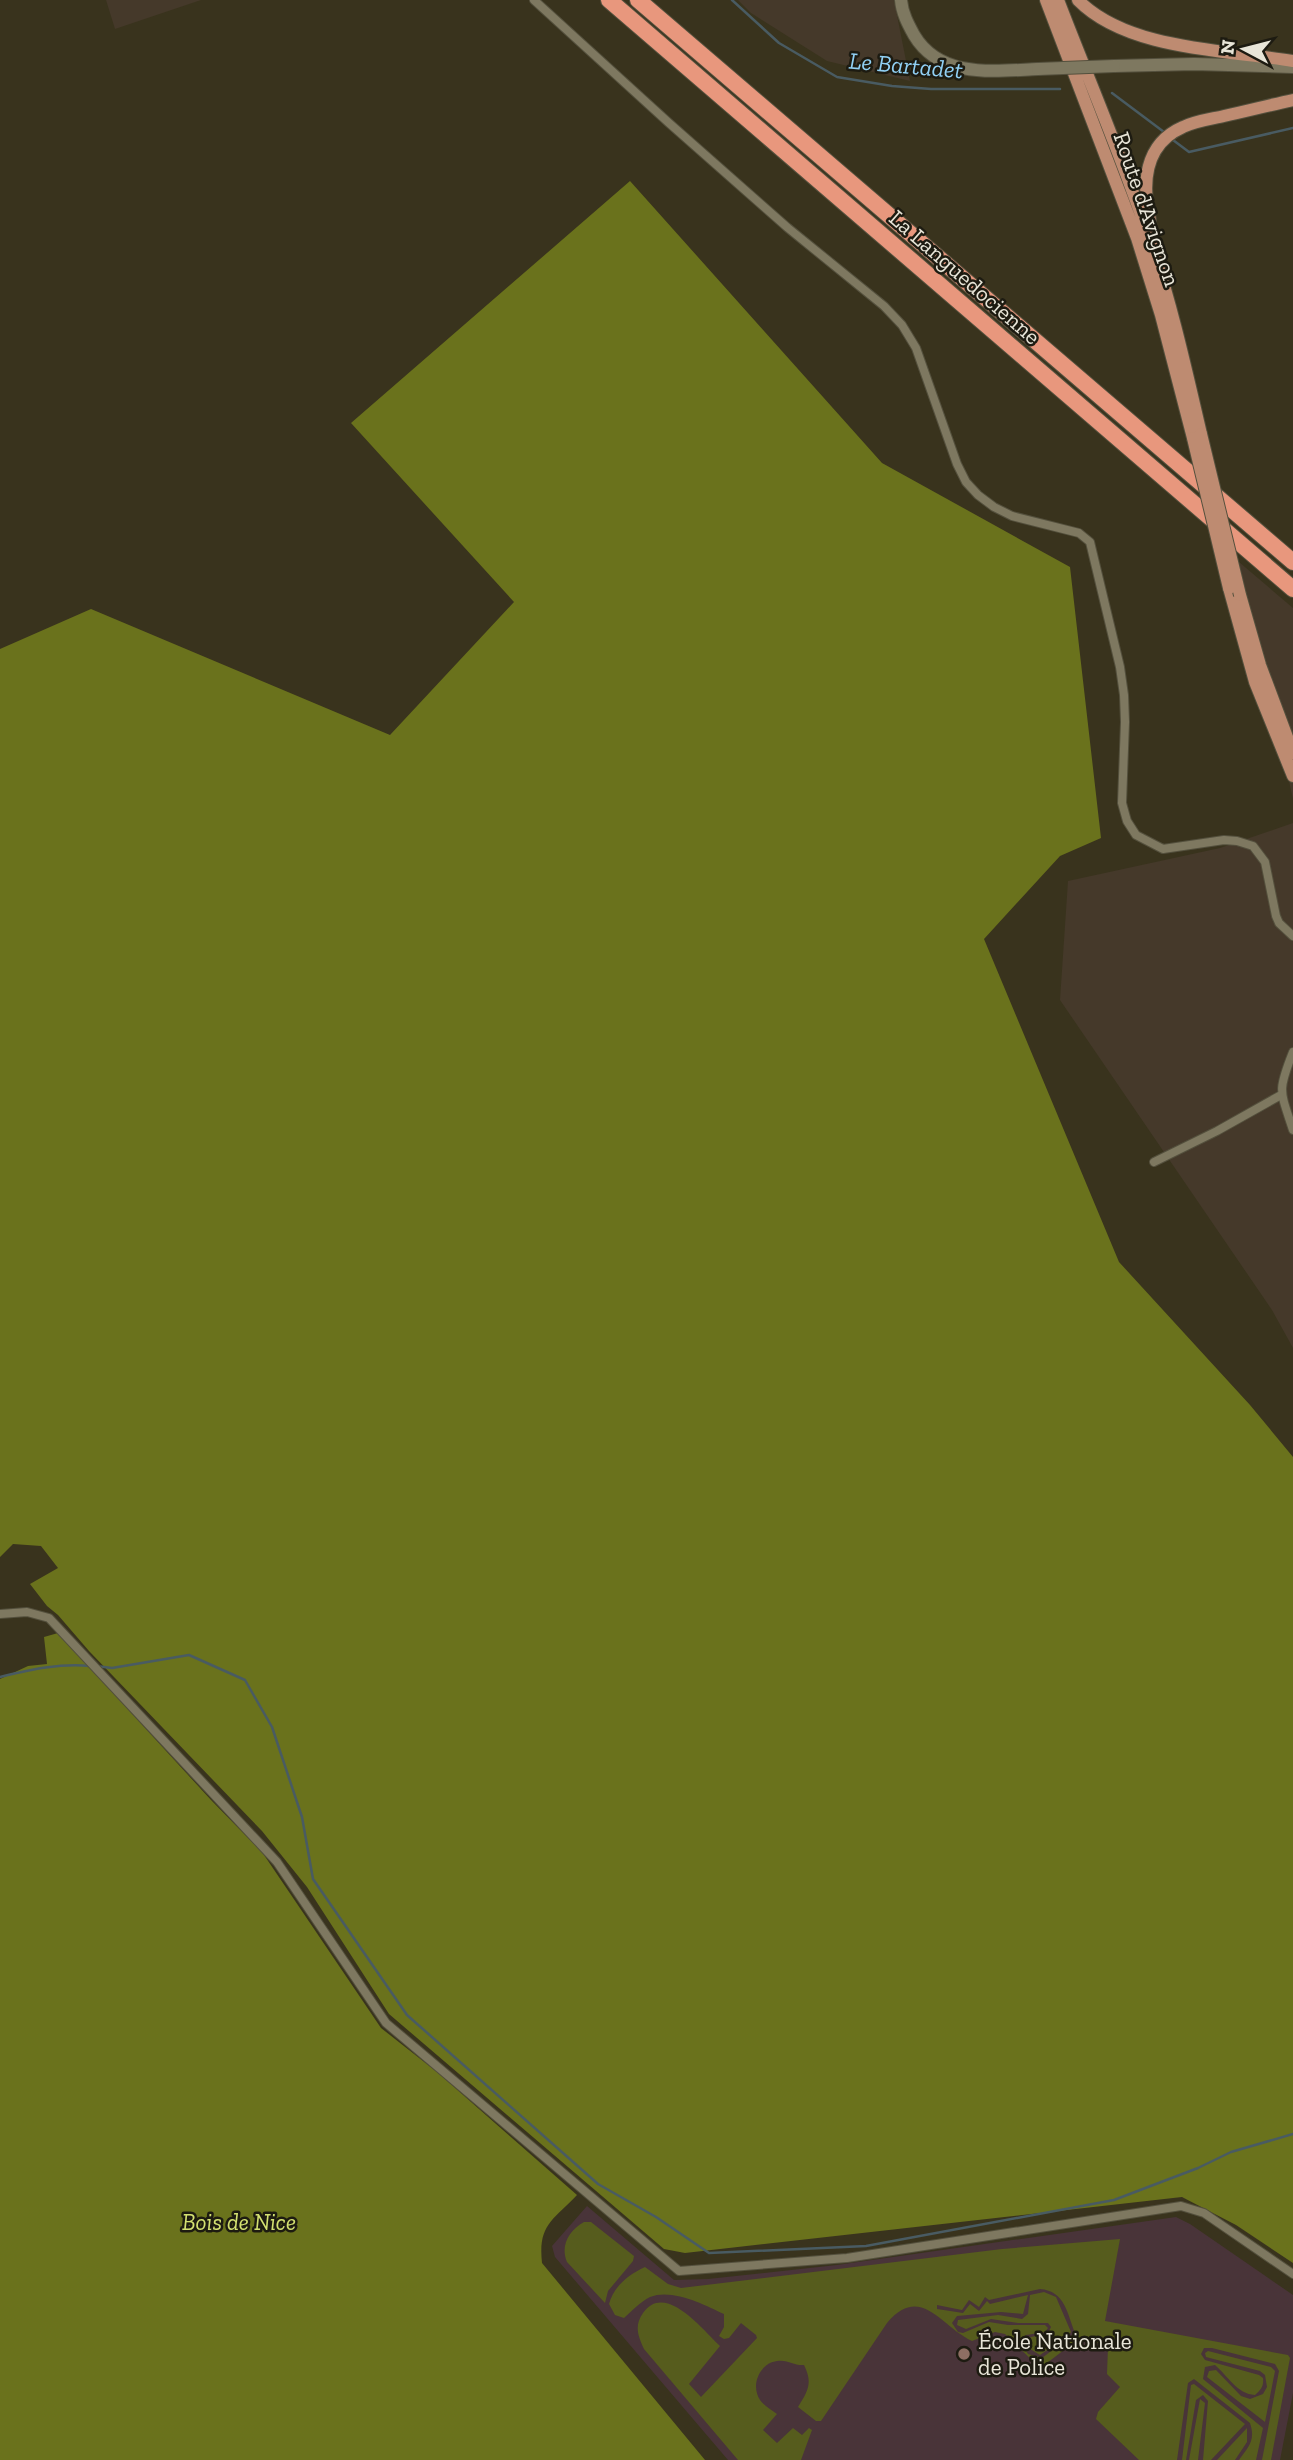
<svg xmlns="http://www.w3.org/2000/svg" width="1293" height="2460" viewBox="0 0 1293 2460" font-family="'Zilla Slab',serif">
	<rect width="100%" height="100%" fill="#39331d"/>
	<path fill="#45392a" d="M106 0H201L115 29Z
		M738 0H894L910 81 827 61 751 13Z
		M1239 562 1293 608V799L1248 600Z
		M1293 823V1348L1272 1310 1060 1000 1068 881 1220 848Z"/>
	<path fill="#493439" d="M587 2206 674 2280 708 2279 837 2265 1176 2217 1190 2224 1293 2295V2393L1280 2460H728L555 2257 552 2246Z"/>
	<path fill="#565c1d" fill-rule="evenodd" d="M584 2222H591L634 2256 633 2261 608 2291 605 2303 567 2262C560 2246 569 2230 584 2222Z
		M1120 2239 1105 2321 1288 2355 1290 2358 1271 2460H1262L1279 2371 1275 2364 1212 2348H1204L1201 2354 1205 2360 1259 2375 1263 2378C1264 2386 1261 2390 1255 2395 1237 2394 1228 2376 1215 2365L1205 2367 1203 2379 1263 2428 1256 2460H1239C1248 2447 1256 2441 1250 2423L1194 2379 1188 2383 1177 2460H1139L1096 2419 1098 2412 1120 2387 1107 2374 1108 2347 1081 2337 1043 2366H1038L1005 2334 995 2332 972 2341C941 2327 921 2283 887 2323L821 2421H816L798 2407C808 2391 813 2383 804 2365 794 2366 788 2359 777 2361 760 2363 750 2385 760 2400 764 2406 772 2410 777 2414L763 2430 777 2443 793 2428 802 2435 809 2428 812 2430 801 2460H738L644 2349C638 2336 634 2326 643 2313 665 2281 703 2330 720 2346L689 2384 701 2397 757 2338 756 2335 741 2323 729 2338 724 2339 719 2336 724 2327V2314C705 2305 672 2288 650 2297 640 2302 632 2311 624 2318L615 2315 609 2304C614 2286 628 2275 645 2267L668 2284 681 2288 1002 2249ZM1040 2289C1065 2291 1067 2313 1075 2333L1042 2358 1028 2354 1020 2340 1026 2335 1045 2332 1048 2328 1045 2325H1008L989 2322 963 2333 958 2332 952 2323 957 2316 1001 2312 1023 2314 1028 2295 990 2304 987 2301 979 2311 970 2304 963 2313 937 2309V2305L962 2310 969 2300 979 2307 985 2297 989 2300Z
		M1044 2292 1056 2297 1071 2332 1069 2335 1040 2355 1027 2347 1025 2341 1027 2338 1048 2333 1051 2327 1048 2323H1018L991 2319 966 2329 957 2325 958 2320 998 2315 1022 2319 1028 2314 1030 2295Z
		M1208 2351 1271 2367 1275 2371 1265 2422 1207 2377 1209 2371 1216 2370 1241 2396 1250 2399 1263 2394 1267 2387 1265 2375 1260 2371 1206 2357 1205 2353Z
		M1194 2384 1245 2424 1211 2460H1203L1208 2401 1203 2395 1196 2400 1186 2460H1182L1191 2385Z
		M1200 2399 1205 2403 1198 2460H1189Z
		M1247 2428V2442L1235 2460H1217Z"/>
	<path fill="#6a721c" d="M630 181 882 463 1070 567 1101 838 1060 856 984 939 1119 1262 1250 1405 1293 1457V2263L1236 2225 1182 2197 685 2253 664 2249 389 2014 307 1887 262 1831 89 1651 58 1615 47 1606 30 1584 58 1568 41 1546 13 1544 0 1557V649L91 609 390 735 514 602 351 423Z
		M58 1633 211 1800 262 1852 381 2028 437 2072 577 2195C552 2221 538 2225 542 2263L705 2460H0V1679L28 1666 47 1664 44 1637Z"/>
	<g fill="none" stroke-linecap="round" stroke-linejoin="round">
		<path stroke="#495b62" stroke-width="2.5" d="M732 0 779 43 837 77 892 86 931 89H1060
			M1112 93 1164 132
			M1173 140 1189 152 1293 128
			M96 1666 112 1668 189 1655 245 1680 272 1727 302 1817 313 1879 407 2015 598 2184 656 2217 709 2253 866 2246 1114 2200 1198 2168 1231 2152 1293 2134
			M0 1677C30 1670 59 1663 90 1666"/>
		<defs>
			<path id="minor" d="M534 0 669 123 788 228 884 306 902 325 916 348 957 464 966 482 978 495 994 507 1012 516 1079 533 1090 542 1120 667 1124 695 1125 722 1122 803 1127 821 1136 835 1163 849 1224 840 1237 841 1253 846 1265 862 1276 916 1279 923 1293 936
				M1293 1052C1277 1092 1280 1090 1293 1130
				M1154 1162 1217 1131 1281 1095
				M0 1614 27 1612 49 1618 277 1862 386 2023 679 2271 847 2258 1181 2206 1204 2213 1293 2274"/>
			<path id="secondary" d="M901 0C902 13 908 24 914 35 940 79 994 71 1038 69
				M1114 66 1194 64 1293 67"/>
			<path id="primary" d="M1046 0 1137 238 1161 315 1193 438
				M1058 0C1089 81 1124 161 1151 244 1172 306 1186 370 1201 434
				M1078 0C1127 50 1226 50 1293 61
				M1150 220C1142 184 1144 144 1183 127 1195 121 1211 119 1224 116 1247 111 1270 105 1293 100
				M1229 588 1255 682 1293 776
				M1240 595 1260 665 1293 753"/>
			<path id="motorway" d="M609 0 1293 589
				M638 0 1293 562"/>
		</defs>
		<use href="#minor" stroke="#54503d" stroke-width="10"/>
		<use href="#secondary" stroke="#54503d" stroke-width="14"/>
		<use href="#primary" stroke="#54503d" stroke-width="14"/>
		<use href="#motorway" stroke="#54503d" stroke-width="18"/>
		<use href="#minor" stroke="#7e7860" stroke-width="8"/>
		<use href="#secondary" stroke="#7e7860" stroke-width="12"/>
		<use href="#primary" stroke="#be8b71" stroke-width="12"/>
		<use href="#motorway" stroke="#e8977d" stroke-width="16"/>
		<defs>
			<path id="secondary-bridge" d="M1038 69 1114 66"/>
			<path id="primary-bridge" d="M1201 434 1240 595
				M1193 438 1229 588"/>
		</defs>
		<use href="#secondary-bridge" stroke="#54503d" stroke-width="14" stroke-linecap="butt"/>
		<use href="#primary-bridge" stroke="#54503d" stroke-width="14" stroke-linecap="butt"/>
		<use href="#secondary-bridge" stroke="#7e7860" stroke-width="12"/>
		<use href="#primary-bridge" stroke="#be8b71" stroke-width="12"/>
	</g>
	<circle fill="#8d6e63" stroke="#1d1b11" stroke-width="2.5" cx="964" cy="2354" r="7"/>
	<g text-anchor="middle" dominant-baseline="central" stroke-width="5" stroke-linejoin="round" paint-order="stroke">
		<g font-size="23" fill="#e8e5d8" stroke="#1d1b11">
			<text transform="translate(1147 209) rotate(71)">Route d'Avignon</text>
			<text transform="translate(965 277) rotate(41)">La Languedocienne</text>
		</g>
		<g font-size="23" font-style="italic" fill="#d4e171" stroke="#1d1b11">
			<text x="239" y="2222">Bois de Nice</text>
		</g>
		<g font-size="23" fill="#e8e5d8" stroke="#1d1b11" text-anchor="start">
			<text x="978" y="2341">École Nationale<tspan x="978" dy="26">de Police</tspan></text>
		</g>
		<g font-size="24" font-style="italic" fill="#91d0f4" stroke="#1d1b11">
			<text transform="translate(906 65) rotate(5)">Le Bartadet</text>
		</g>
	</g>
	<g transform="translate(1244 49) rotate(277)" stroke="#1d1b11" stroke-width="5" paint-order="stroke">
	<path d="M0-5L12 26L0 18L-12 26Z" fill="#e8e5d8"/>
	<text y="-10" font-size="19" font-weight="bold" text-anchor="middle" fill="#e8e5d8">N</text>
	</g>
</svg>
